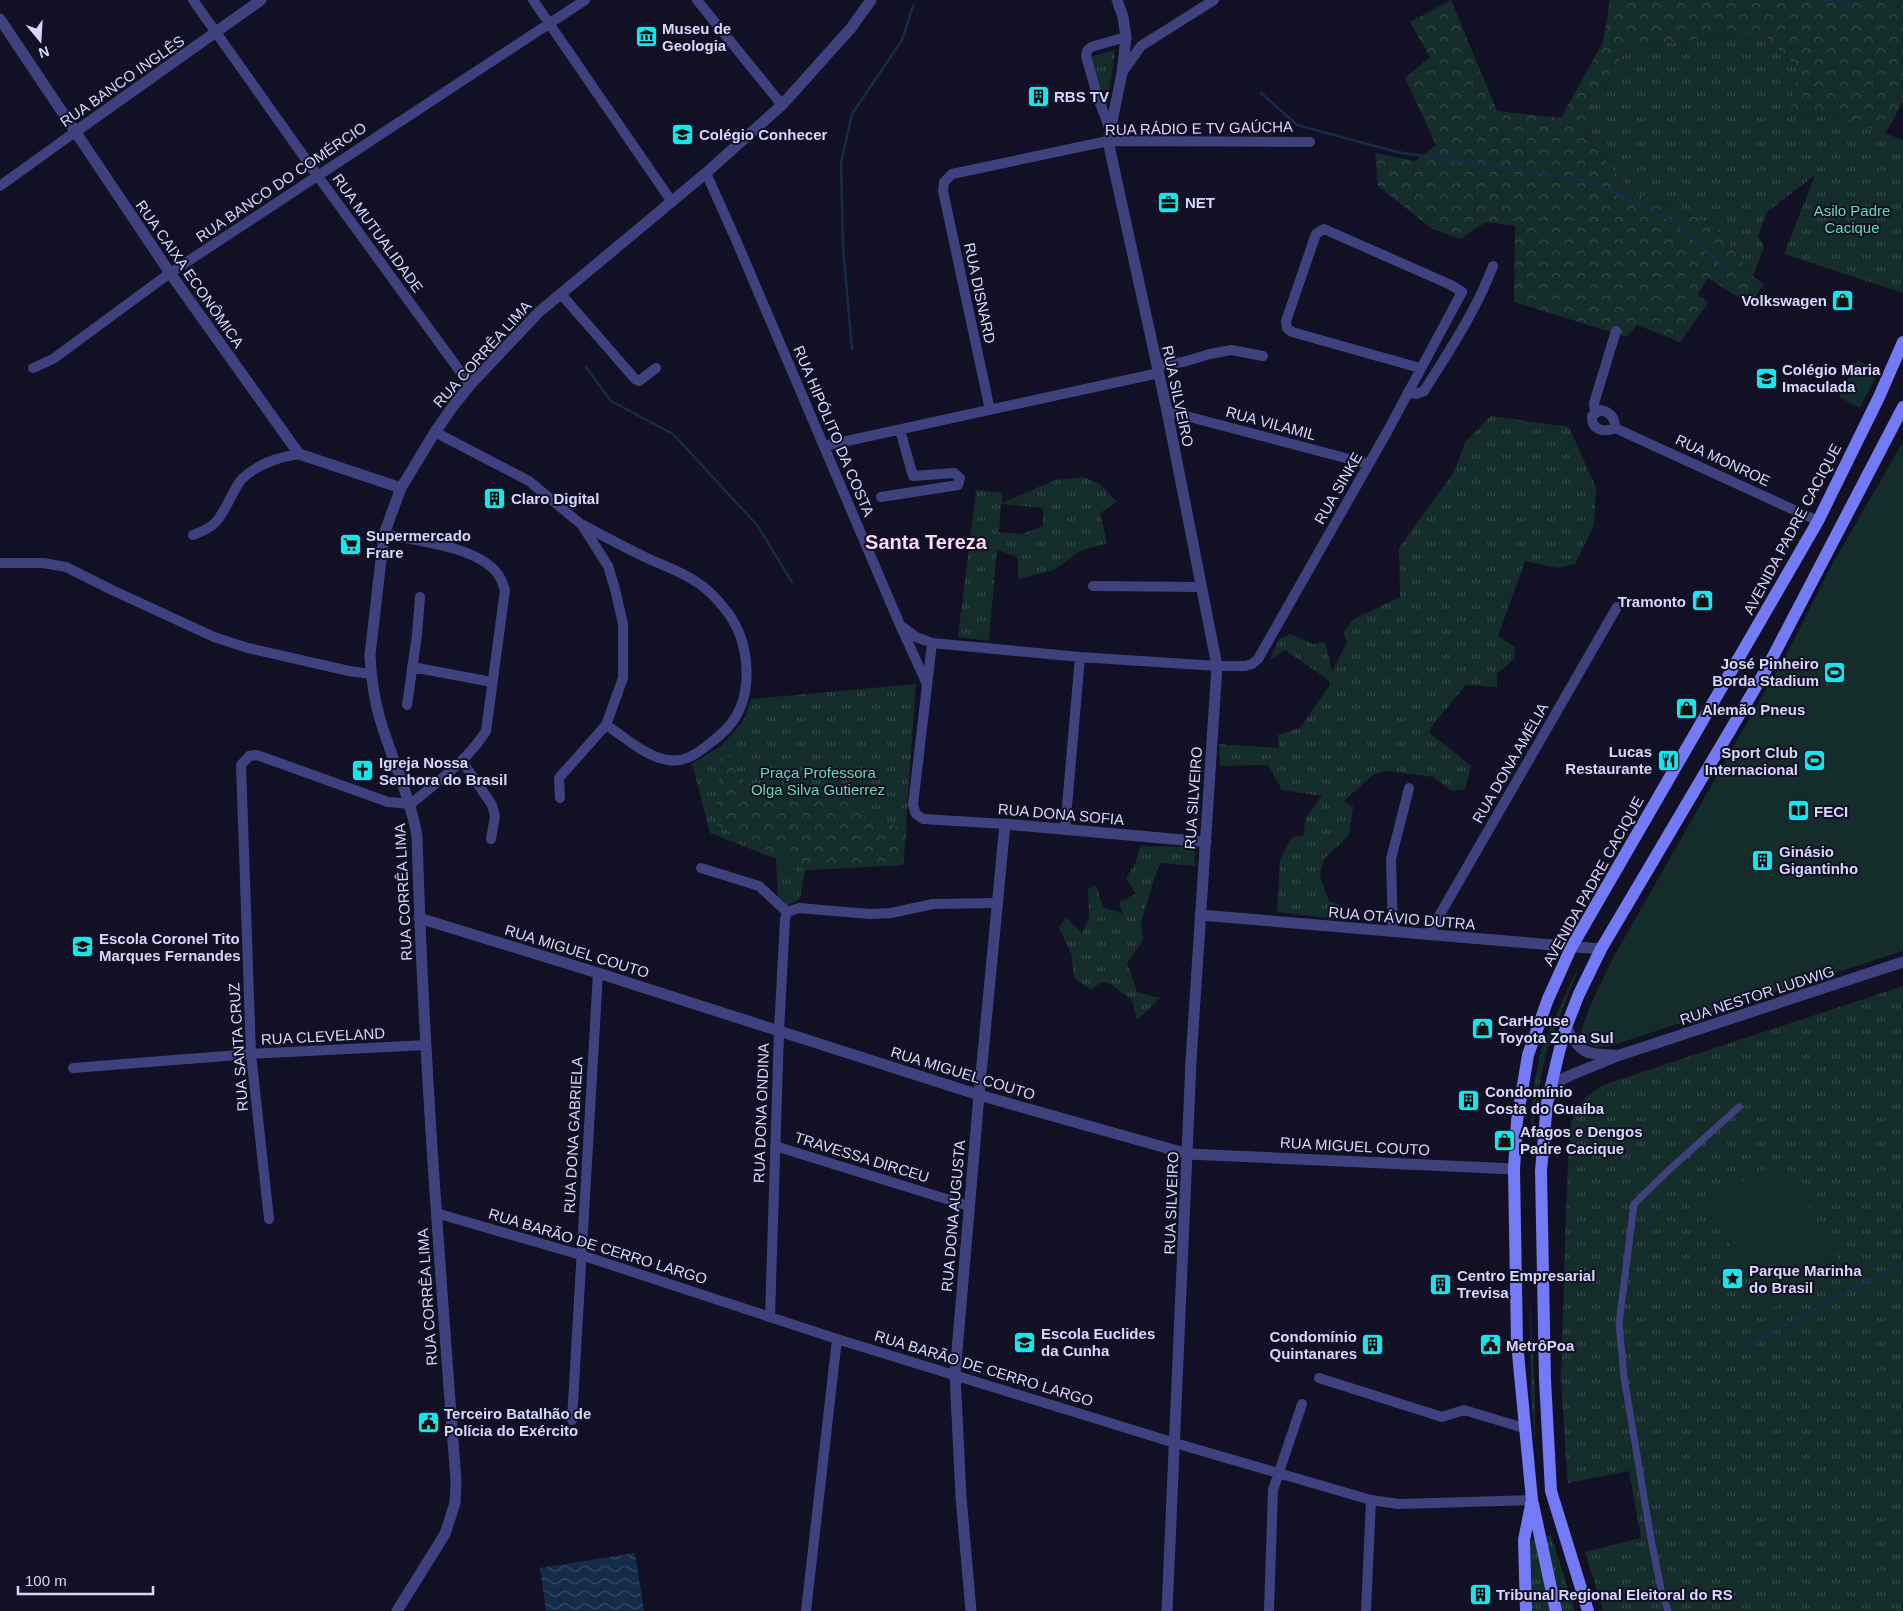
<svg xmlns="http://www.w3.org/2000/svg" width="1903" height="1611" viewBox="0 0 1903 1611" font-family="Helvetica,sans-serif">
	<defs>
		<pattern id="grass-tufts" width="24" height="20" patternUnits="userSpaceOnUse" patternTransform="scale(1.25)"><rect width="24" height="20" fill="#142d2a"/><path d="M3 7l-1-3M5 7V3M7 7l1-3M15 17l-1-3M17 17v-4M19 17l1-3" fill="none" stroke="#354b4a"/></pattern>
		<pattern id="forest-crowns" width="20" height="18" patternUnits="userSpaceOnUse" patternTransform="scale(1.25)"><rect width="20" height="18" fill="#142d2a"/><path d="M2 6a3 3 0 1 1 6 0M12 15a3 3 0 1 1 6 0" fill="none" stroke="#354b4a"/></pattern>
		<pattern id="water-waves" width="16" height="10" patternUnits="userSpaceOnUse" patternTransform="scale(1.25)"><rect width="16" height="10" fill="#142c4a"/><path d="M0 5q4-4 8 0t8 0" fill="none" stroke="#354a65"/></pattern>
	</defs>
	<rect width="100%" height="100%" fill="#121024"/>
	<path fill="url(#grass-tufts)" fill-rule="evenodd" d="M1761 31 1799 70 1791 111 1839 116 1903 140V293L1784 254 1815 175 1767 212 1758 236 1764 247 1753 276 1714 225 1631 191 1584 135 1591 109 1627 48Z
		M1115 50 1106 115 1089 57Z
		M1491 416 1569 427 1596 488 1594 525 1575 564 1558 568 1525 561 1498 636 1515 647 1514 659 1497 674V687L1466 685 1431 727 1430 733 1471 766 1465 789 1452 791 1433 777 1389 771 1374 774 1344 801 1353 807 1349 835 1323 860 1320 876 1329 901 1343 906V915L1337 919 1277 912 1280 860 1292 837 1303 836 1306 817 1322 796 1282 790 1268 765 1220 766 1219 744 1279 748 1278 735 1300 728 1329 686 1330 681 1285 650 1270 660 1279 639 1290 634 1313 644 1325 642 1332 671 1347 642 1343 632 1354 619 1400 597 1399 548 1453 473 1466 441Z
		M1084 477 1101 485 1117 502 1100 513 1107 543 1080 551 1054 570 1018 579V558L997 549 989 641 958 637 976 490 1002 493V503L1055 480ZM1001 504 1043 508V526L1022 534 999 532Z
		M916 684 903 865 805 870 800 899 785 907 778 900 776 859 710 833 692 764 722 745 744 720 751 699Z
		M1140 846 1187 847 1195 852V866L1161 863 1157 870 1141 922 1143 940 1127 963 1137 992 1160 998 1137 1020 1132 1000 1110 984 1101 982 1091 990 1074 978 1071 953 1059 927 1066 918 1082 933 1089 918 1088 889 1096 885 1103 907 1123 914 1119 902 1136 894 1126 878 1136 862Z
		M1579 967 1547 1049 1538 1091 1530 1146 1533 1091 1541 1050 1570 984Z
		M1903 986V1611H1603L1585 1552 1641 1538 1629 1471 1568 1483 1567 1475 1561 1378 1567 1181 1571 1122 1577 1108 1585 1098 1603 1085Z
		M1530 1297 1535 1393V1446L1531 1393Z
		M1551 1535 1575 1611H1532L1530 1540Z"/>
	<path fill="url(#forest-crowns)" d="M1451 0 1497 111 1561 118 1603 42 1610 0H1903V102L1885 134 1839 116 1790 111 1799 70 1761 31 1627 48 1591 109 1584 135 1631 191 1714 225 1753 276 1764 285 1749 304 1708 278 1698 294 1708 303 1680 342 1637 325 1627 337 1514 302 1515 226 1486 222 1460 239 1431 228 1378 186 1375 153 1415 161 1436 145 1405 78 1430 57 1410 22Z
		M722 745 748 788 795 802 826 781 867 821 907 828 903 865 805 870 715 824Z"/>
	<path fill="#142d2a" d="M1857 360 1879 371 1860 408 1839 397Z
		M1903 442V951L1607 1047H1594L1586 1043 1581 1030 1593 999 1614 956 1792 644 1830 568Z
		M1782 1159 1844 1268 1768 1311 1706 1203Z"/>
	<path fill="url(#water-waves)" d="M635 1553 644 1611H546L540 1568Z"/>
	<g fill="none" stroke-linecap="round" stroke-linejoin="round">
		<path stroke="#142c4a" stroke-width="2.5" d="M1820 0 1849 3
			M1261 93 1297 125 1397 152 1590 181 1673 221 1728 270
			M852 349 843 248 841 163 852 114 902 40 913 6
			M586 367 611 401 673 434 757 525 792 582
			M1741 1349 1903 1262"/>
		<path stroke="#3f417f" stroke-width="7" d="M1668 1611 1661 1589 1651 1539 1624 1377 1619 1324 1634 1204 1671 1168 1739 1107"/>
		<path stroke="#3f417f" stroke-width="10" d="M193 0 317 175 470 385
			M533 0 672 202
			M697 0 782 105
			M1122 73 1141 46 1214 0
			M1110 130 1097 95 1086 56 1087 51 1091 47 1126 37
			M706 173 736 240 900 625 916 637 932 643 1080 657 1217 666H1245L1252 664 1258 659 1387 432 1462 292 1451 285 1324 229 1316 234 1286 321 1287 328 1292 332 1420 368
			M0 186 75 132
			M561 294 635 379 639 381 656 368
			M1157 365 1183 362 1210 354 1231 350 1263 356
			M33 368 53 359 170 273 585 0
			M1408 392 1416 394 1424 391C1449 351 1476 311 1493 266
			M990 410 943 191 944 182 952 174 1108 141 1310 142
			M1167 411 1368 464
			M1595 412 1594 403 1616 331
			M1615 428C1615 417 1610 412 1600 410L1592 416C1591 430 1604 433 1615 428L1818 521
			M435 432 529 481 582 525 608 566 615 589 623 624V678L606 725 559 778 560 798
			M824 446 1159 373
			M881 497 958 485 960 478 954 473 913 476 900 430
			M583 525C605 537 628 549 651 560 665 566 681 572 695 581 707 588 719 601 728 613 750 643 755 696 729 726 724 733 716 738 709 744 698 753 684 763 668 760 646 757 625 737 606 725
			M193 535C218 526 220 518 232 495 235 490 238 483 242 479 257 464 279 457 299 454
			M0 563H43L66 567 112 590 214 637 248 648 349 671 371 674
			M1093 586 1201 587
			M901 627 926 682
			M932 643 913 805 916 814 923 819 1005 824
			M412 667 492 682
			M407 705 417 635 420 597
			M462 761 492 805 495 816 491 839
			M1065 829 1080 657
			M701 868 759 886 787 912
			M787 912 799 908 870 914 891 913 933 904 996 903
			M1393 932 1391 859 1409 788
			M1428 935 1617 607
			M73 1068 251 1054 426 1045
			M775 1146 969 1206
			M436 1213 581 1255 837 1339 1175 1443 1371 1500 1399 1504 1532 1500
			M269 1219 251 1054 241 765 249 756 257 755 388 802 411 804C438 781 467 761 486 731L505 590C503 585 501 577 497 573 476 546 416 541 384 534
			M770 1316 779 1031 785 919 787 912
			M1319 1378 1442 1417 1464 1410 1524 1428
			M572 1420 598 973
			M806 1611 837 1339
			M1269 1611 1273 1490 1302 1404
			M1366 1611 1371 1500"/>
		<path stroke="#3f417f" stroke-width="11" d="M1117 0 1123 17 1126 37 1122 73 1108 141 1167 411 1217 666 1191 1061 1167 1611
			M0 19 170 273 299 454 401 488
			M75 132 261 0
			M1200 915 1601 949
			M419 918 598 973 979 1095 1188 1154 1514 1169
			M1566 1027C1579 1052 1585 1055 1614 1055
			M1551 1096 1561 1080 1571 1075 1620 1055 1903 962
			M397 1611 445 1534 455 1503 456 1481C440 1266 423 1051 417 836 409 793 392 760 380 719 374 699 371 676 370 655L384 534 401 488 435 432 451 409 470 385 539 312 706 173 782 105 851 28 871 0
			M971 1611 961 1497 955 1374 979 1095 1005 824 1206 842"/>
		<path stroke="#747af5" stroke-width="12" d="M1533 1504 1556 1611
			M1526 1611 1524 1540 1532 1500 1517 1343 1514 1169 1517 1121 1528 1055 1548 999 1571 948 1818 521 1879 397 1903 342
			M1588 1611 1551 1491 1545 1380 1541 1171 1547 1103 1559 1052 1566 1027 1579 994 1601 949 1767 668 1903 407"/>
	</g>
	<defs>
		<symbol id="museum-square" viewBox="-11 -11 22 22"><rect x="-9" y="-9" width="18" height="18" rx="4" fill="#11e7ed" stroke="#121024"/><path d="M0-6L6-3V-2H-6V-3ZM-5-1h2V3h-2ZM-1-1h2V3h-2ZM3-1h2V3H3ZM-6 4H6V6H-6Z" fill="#111"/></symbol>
		<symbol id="building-square" viewBox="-11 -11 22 22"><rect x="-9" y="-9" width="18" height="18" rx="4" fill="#11e7ed" stroke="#121024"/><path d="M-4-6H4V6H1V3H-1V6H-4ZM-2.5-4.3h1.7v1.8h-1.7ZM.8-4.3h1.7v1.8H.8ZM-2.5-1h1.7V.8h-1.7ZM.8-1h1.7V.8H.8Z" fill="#111"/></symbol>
		<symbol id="school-square" viewBox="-11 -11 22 22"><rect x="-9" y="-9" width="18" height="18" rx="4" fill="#11e7ed" stroke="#121024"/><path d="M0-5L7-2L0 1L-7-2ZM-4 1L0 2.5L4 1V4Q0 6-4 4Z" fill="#111"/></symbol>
		<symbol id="office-square" viewBox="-11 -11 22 22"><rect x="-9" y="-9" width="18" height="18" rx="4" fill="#11e7ed" stroke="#121024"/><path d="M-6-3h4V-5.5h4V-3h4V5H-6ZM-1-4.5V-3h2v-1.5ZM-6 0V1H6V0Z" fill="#111"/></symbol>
		<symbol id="shop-square" viewBox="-11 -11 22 22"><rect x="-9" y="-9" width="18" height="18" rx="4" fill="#11e7ed" stroke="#121024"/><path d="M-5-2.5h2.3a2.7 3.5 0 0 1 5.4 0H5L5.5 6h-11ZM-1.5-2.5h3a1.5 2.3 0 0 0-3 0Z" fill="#111"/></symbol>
		<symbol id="supermarket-square" viewBox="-11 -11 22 22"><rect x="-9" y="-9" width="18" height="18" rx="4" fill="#11e7ed" stroke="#121024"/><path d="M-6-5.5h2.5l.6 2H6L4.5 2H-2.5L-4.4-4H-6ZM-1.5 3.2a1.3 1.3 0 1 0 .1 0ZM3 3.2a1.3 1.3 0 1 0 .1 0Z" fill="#111"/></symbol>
		<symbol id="stadium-square" viewBox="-11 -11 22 22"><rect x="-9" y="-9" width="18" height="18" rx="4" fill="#11e7ed" stroke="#121024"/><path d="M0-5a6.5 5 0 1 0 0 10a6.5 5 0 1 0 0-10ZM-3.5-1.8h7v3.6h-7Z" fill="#111"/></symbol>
		<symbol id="restaurant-square" viewBox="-11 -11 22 22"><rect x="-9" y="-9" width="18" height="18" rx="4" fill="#11e7ed" stroke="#121024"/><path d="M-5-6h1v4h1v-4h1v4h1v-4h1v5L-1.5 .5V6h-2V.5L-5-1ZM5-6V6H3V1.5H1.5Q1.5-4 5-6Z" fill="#111"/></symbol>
		<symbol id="church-square" viewBox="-11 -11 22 22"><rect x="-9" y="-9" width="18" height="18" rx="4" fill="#11e7ed" stroke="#121024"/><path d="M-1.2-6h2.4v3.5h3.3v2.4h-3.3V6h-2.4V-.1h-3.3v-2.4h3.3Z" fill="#111"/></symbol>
		<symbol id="library-square" viewBox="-11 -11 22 22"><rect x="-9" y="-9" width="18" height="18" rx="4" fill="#11e7ed" stroke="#121024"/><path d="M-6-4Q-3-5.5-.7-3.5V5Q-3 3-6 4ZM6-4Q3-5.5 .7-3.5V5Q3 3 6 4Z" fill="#111"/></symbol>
		<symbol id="sight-square" viewBox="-11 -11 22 22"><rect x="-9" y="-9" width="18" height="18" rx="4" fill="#11e7ed" stroke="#121024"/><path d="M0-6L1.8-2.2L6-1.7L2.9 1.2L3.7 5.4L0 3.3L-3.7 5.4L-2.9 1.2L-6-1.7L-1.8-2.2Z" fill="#111"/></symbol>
		<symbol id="civic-square" viewBox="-11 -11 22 22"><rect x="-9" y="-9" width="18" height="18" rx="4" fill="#11e7ed" stroke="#121024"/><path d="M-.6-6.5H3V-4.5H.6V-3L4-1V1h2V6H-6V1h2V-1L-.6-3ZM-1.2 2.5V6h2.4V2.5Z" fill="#111"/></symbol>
	</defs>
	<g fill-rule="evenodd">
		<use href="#museum-square" x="634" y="24" width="25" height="25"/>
		<use href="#building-square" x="1026" y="84" width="25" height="25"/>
		<use href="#school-square" x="670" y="122" width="25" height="25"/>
		<use href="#office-square" x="1156" y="190" width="25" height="25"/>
		<use href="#shop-square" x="1830" y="288" width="25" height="25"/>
		<use href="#school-square" x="1754" y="366" width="25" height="25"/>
		<use href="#building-square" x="482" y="486" width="25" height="25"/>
		<use href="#supermarket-square" x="338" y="532" width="25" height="25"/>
		<use href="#shop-square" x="1690" y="588" width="25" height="25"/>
		<use href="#stadium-square" x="1822" y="660" width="25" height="25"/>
		<use href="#shop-square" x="1674" y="696" width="25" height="25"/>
		<use href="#restaurant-square" x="1656" y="748" width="25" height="25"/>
		<use href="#stadium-square" x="1802" y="748" width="25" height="25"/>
		<use href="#church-square" x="350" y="758" width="25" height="25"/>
		<use href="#library-square" x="1786" y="798" width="25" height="25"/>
		<use href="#building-square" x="1750" y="848" width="25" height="25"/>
		<use href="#school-square" x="70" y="934" width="25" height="25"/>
		<use href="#shop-square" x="1470" y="1016" width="25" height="25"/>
		<use href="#building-square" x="1456" y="1088" width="25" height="25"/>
		<use href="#shop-square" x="1492" y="1128" width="25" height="25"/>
		<use href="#sight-square" x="1720" y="1266" width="25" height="25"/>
		<use href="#building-square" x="1428" y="1272" width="25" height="25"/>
		<use href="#school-square" x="1012" y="1330" width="25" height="25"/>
		<use href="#building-square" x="1360" y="1332" width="25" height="25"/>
		<use href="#civic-square" x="1478" y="1332" width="25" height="25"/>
		<use href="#civic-square" x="416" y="1410" width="25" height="25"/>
		<use href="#building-square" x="1468" y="1582" width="25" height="25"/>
	</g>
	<g text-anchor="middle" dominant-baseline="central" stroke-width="4" stroke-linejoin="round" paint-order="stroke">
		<g font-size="15" font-weight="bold" fill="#d8d6fc" stroke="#121024" text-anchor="start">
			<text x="662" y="28">Museu de<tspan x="662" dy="17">Geologia</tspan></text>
			<text x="1054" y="96">RBS TV</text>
			<text x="699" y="134">Colégio Conhecer</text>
			<text x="1185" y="202">NET</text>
			<text x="1827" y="300" text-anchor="end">Volkswagen</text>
			<text x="1782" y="369">Colégio Maria<tspan x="1782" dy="17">Imaculada</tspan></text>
			<text x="511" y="498">Claro Digital</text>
			<text x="366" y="535">Supermercado<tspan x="366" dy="17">Frare</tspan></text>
			<text x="1686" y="601" text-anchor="end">Tramonto</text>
			<text x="1819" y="663" text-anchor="end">José Pinheiro<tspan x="1819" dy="17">Borda Stadium</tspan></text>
			<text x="1702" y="709">Alemão Pneus</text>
			<text x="1652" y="751" text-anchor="end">Lucas<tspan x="1652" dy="17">Restaurante</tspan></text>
			<text x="1798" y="752" text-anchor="end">Sport Club<tspan x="1798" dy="17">Internacional</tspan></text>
			<text x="379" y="762">Igreja Nossa<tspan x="379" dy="17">Senhora do Brasil</tspan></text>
			<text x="1814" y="811">FECI</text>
			<text x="1779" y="851">Ginásio<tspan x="1779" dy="17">Gigantinho</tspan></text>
			<text x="99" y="938">Escola Coronel Tito<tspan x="99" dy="17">Marques Fernandes</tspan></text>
			<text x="1498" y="1020">CarHouse<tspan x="1498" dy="17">Toyota Zona Sul</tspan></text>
			<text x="1485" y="1091">Condomínio<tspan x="1485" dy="17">Costa do Guaíba</tspan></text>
			<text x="1520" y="1131">Afagos e Dengos<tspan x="1520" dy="17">Padre Cacique</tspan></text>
			<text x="1749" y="1270">Parque Marinha<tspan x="1749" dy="17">do Brasil</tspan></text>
			<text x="1457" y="1275">Centro Empresarial<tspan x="1457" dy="17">Trevisa</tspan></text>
			<text x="1041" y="1333">Escola Euclides<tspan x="1041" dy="17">da Cunha</tspan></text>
			<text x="1357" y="1336" text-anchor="end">Condomínio<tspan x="1357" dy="17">Quintanares</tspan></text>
			<text x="1506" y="1345">MetrôPoa</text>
			<text x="444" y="1413">Terceiro Batalhão de<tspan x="444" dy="17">Polícia do Exército</tspan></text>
			<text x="1496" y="1594">Tribunal Regional Eleitoral do RS</text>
		</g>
		<g font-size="15" fill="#d8d6fc" stroke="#121024">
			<text transform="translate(122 81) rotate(-35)">RUA BANCO INGLÊS</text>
			<text transform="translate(1199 128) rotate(-1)">RUA RÁDIO E TV GAÚCHA</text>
			<text transform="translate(281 182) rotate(-34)">RUA BANCO DO COMÉRCIO</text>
			<text transform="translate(378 233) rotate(54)">RUA MUTUALIDADE</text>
			<text transform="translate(190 274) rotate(55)">RUA CAIXA ECONÔMICA</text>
			<text transform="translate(980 293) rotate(78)">RUA DISNARD</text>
			<text transform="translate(482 354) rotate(-48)">RUA CORRÊA LIMA</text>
			<text transform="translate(1178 396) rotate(78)">RUA SILVEIRO</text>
			<text transform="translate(1271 423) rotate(15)">RUA VILAMIL</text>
			<text transform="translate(834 431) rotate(67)">RUA HIPÓLITO DA COSTA</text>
			<text transform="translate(1723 460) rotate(25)">RUA MONROE</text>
			<text transform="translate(1338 488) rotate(-60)">RUA SINKE</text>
			<text transform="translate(1792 529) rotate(-62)">AVENIDA PADRE CACIQUE</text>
			<text transform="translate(1510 763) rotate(-60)">RUA DONA AMÉLIA</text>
			<text transform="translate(1193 798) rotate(-86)">RUA SILVEIRO</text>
			<text transform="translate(1061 814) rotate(5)">RUA DONA SOFIA</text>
			<text transform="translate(1593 881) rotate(-61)">AVENIDA PADRE CACIQUE</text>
			<text transform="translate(403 892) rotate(-93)">RUA CORRÊA LIMA</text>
			<text transform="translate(1402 918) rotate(5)">RUA OTÁVIO DUTRA</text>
			<text transform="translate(577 951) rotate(17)">RUA MIGUEL COUTO</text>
			<text transform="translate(1757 995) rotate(-18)">RUA NESTOR LUDWIG</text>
			<text transform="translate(323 1036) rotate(-3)">RUA CLEVELAND</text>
			<text transform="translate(238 1047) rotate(-94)">RUA SANTA CRUZ</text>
			<text transform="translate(963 1073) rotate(17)">RUA MIGUEL COUTO</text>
			<text transform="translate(761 1113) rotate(-88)">RUA DONA ONDINA</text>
			<text transform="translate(573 1135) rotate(-87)">RUA DONA GABRIELA</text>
			<text transform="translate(1355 1146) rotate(3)">RUA MIGUEL COUTO</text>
			<text transform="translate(862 1157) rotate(17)">TRAVESSA DIRCEU</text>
			<text transform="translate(1171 1203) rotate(-88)">RUA SILVEIRO</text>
			<text transform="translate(953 1216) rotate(-85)">RUA DONA AUGUSTA</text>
			<text transform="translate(598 1246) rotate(17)">RUA BARÃO DE CERRO LARGO</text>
			<text transform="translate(427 1297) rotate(-94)">RUA CORRÊA LIMA</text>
			<text transform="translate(984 1368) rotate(17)">RUA BARÃO DE CERRO LARGO</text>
		</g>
		<g font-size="15" fill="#67d7b3" stroke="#121024">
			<text x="1852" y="210">Asilo Padre<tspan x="1852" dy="17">Cacique</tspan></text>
			<text x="818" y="772">Praça Professora<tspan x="818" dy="17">Olga Silva Gutierrez</tspan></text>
		</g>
		<g font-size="20" font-weight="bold" fill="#fcd8f2" stroke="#121024">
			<text x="926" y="542">Santa Tereza</text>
		</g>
	</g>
	<g transform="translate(40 40) rotate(162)" stroke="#121024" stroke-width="4" paint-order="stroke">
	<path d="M0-4L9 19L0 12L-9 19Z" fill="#d8d6fc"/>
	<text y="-8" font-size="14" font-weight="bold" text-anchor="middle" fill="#d8d6fc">N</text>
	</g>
	<path d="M18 1586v8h135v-8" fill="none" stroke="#d8d6fc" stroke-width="2.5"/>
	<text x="25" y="1586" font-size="15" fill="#d8d6fc" stroke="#121024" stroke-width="4" paint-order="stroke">100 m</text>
</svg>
